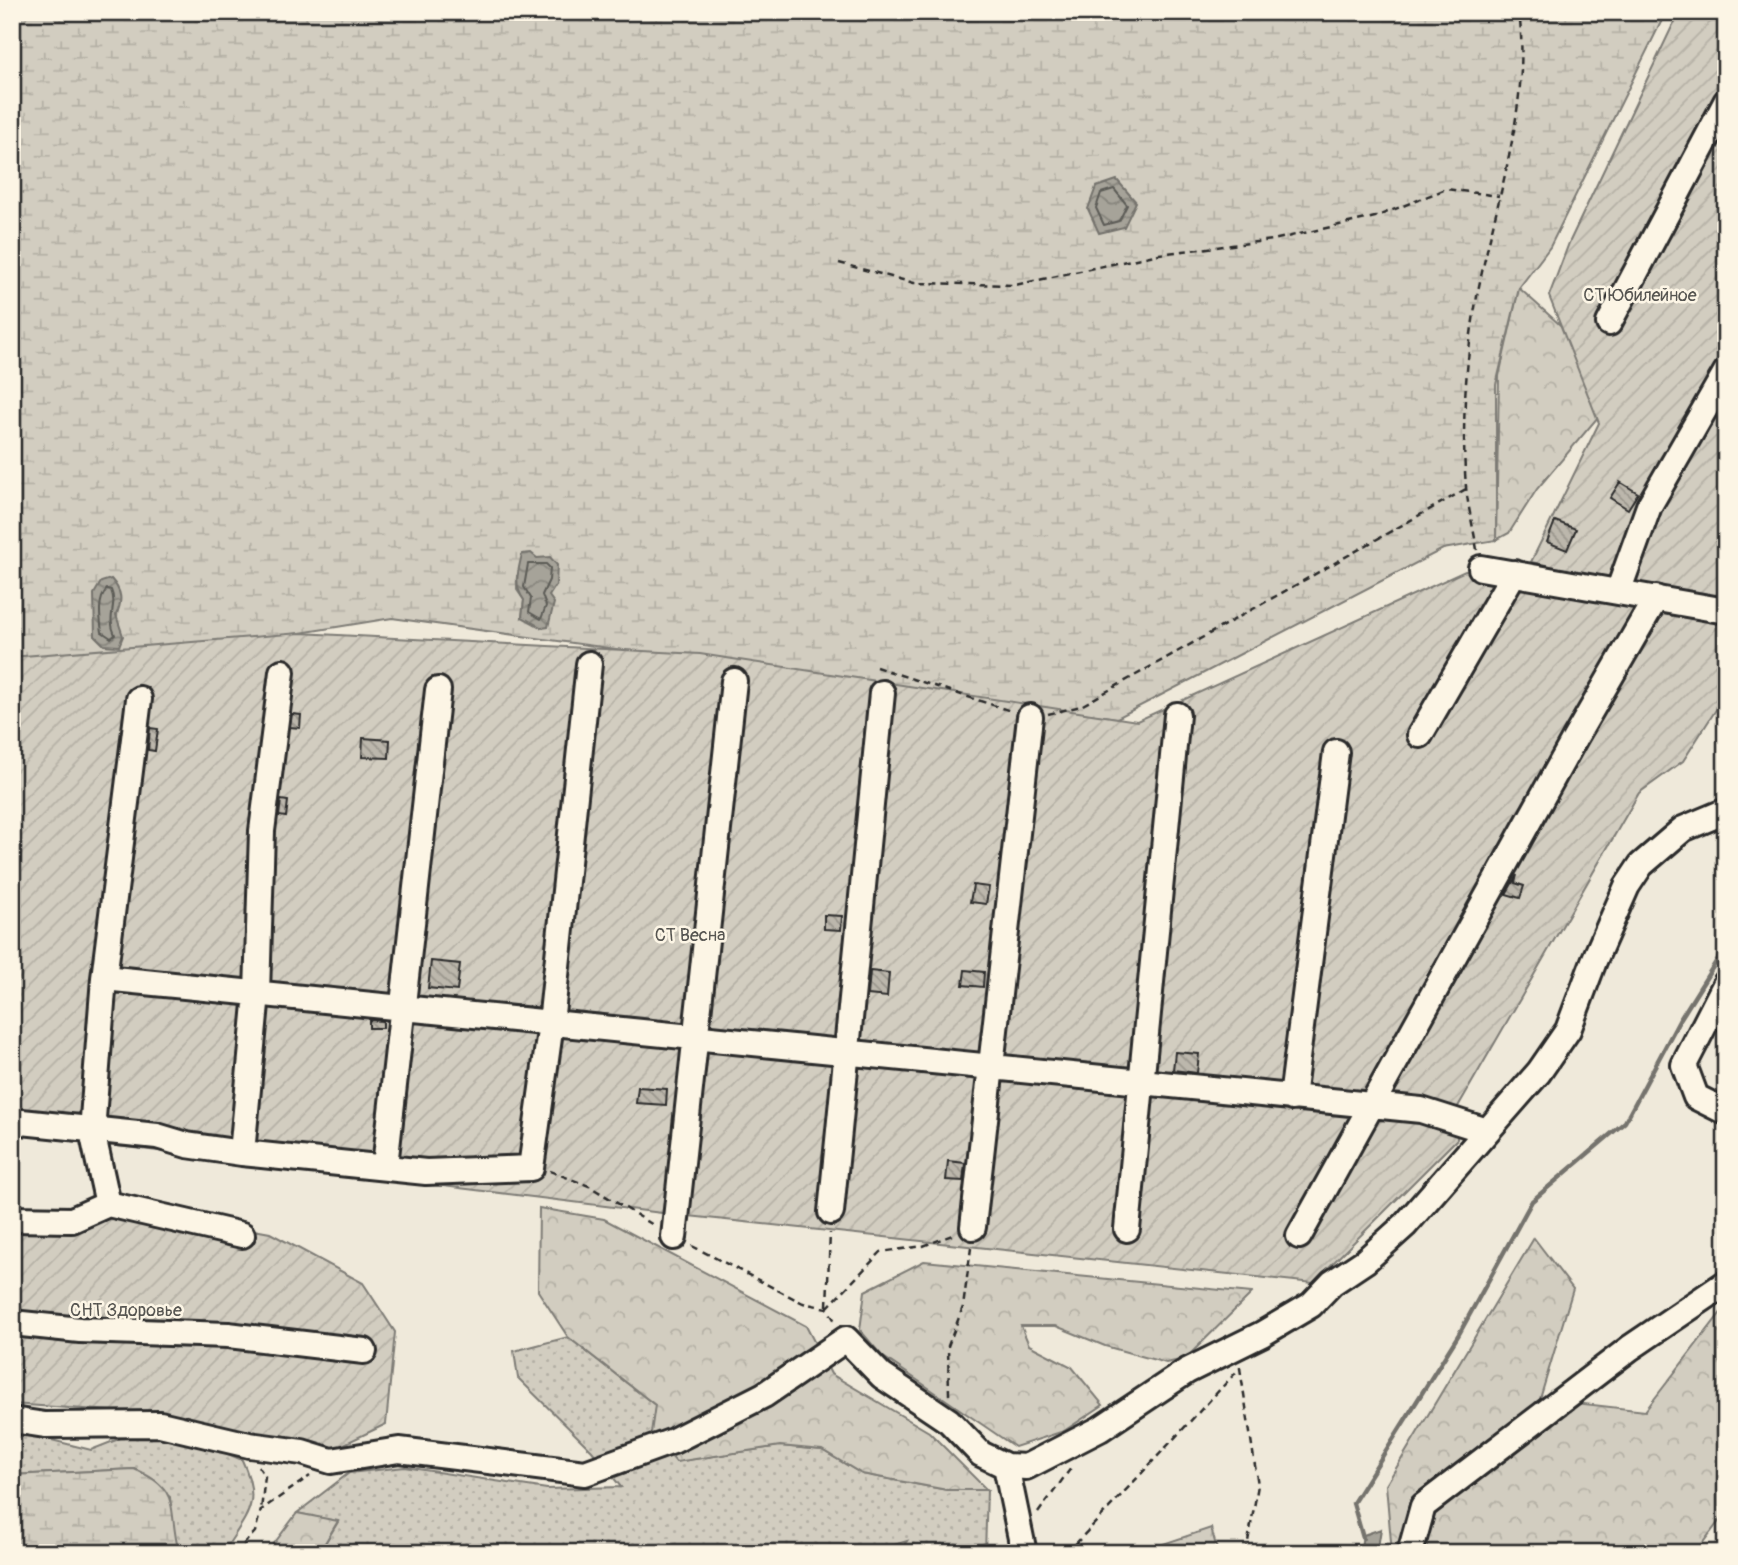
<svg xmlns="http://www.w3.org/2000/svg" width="1738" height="1565" viewBox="0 0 1738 1565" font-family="Pangolin,sans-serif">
	<defs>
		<pattern id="grass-dots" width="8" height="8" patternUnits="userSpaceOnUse" patternTransform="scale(1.75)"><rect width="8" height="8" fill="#d2cdc0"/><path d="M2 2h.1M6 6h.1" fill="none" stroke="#b4b0a5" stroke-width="1.8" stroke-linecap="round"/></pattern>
		<pattern id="forest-crowns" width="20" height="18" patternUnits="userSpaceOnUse" patternTransform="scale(1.75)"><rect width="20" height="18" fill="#d2cdc0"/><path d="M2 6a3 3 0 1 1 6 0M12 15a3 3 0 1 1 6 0" fill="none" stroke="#b4b0a5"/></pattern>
		<pattern id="wetland-marsh" width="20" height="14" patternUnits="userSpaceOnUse" patternTransform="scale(1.75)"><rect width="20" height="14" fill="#d2cdc0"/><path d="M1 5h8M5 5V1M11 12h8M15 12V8" fill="none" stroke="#b4b0a5"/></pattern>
		<pattern id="garden-furrows" width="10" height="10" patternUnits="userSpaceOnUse" patternTransform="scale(1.75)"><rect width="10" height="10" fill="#d2cdc0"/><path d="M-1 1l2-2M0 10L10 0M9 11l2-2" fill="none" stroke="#b4b0a5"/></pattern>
		<pattern id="water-waves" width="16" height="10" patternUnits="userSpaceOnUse" patternTransform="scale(1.75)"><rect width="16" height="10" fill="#a6a399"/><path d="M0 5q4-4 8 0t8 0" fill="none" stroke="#87857d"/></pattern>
		<pattern id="building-back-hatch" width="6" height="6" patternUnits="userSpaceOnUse" patternTransform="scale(1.75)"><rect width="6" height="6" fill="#bcb7ac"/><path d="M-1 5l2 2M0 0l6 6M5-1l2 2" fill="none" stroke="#99958c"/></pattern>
	</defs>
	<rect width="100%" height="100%" fill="#efe9da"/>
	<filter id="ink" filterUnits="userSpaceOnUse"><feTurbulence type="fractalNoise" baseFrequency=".0143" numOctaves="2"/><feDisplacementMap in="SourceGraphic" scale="14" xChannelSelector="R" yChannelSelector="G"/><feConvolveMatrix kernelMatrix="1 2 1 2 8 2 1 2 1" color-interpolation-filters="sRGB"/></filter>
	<g filter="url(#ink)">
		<path fill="url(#grass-dots)" stroke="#7e7c76" stroke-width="2" d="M568 1337 655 1405 676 1462 780 1446 822 1450 862 1474 947 1490H987L985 1553H899L907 1541 868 1553H319L338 1522 297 1513 349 1473 405 1467 547 1489 621 1487 592 1451 518 1378 514 1351Z
			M12 1430 91 1450 134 1433 194 1439 242 1460C263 1505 246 1515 223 1553H179L172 1528 170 1497 134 1469 12 1475Z"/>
		<path fill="url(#forest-crowns)" stroke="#7e7c76" stroke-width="2" d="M1519 288 1626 384 1537 489 1509 533 1496 540 1499 376Z
			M539 1208 604 1219 806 1326 831 1374 929 1432 987 1490H947L862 1474 822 1450 780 1446 676 1462 651 1433 655 1405 568 1337 538 1291Z
			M1534 1238 1573 1289 1540 1399 1645 1411 1726 1306V1512L1695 1553H1392L1386 1485Z
			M924 1261 1252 1293 1185 1359 1166 1363 1105 1346 1056 1326H1021L1029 1345 1072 1367 1103 1405 1064 1431 1015 1447 882 1356 860 1330 865 1291Z
			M297 1513 338 1521 319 1553H267Z
			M1211 1528 1218 1553H1156L1163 1544Z"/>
		<path fill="url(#wetland-marsh)" stroke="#7e7c76" stroke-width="2" fill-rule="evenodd" d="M12 12H1666L1550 247 1519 288 1496 385V540L1443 549 1117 718 392 618 139 659 12 667ZM517 576 552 587 549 596 522 617 524 600 517 590ZM111 579C126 602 116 600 117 622Z
			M134 1469C183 1490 167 1507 179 1553H12V1475Z"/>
		<path fill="url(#garden-furrows)" stroke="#7e7c76" stroke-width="2" d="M1679 12H1726V602L1531 562 1599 423 1549 296 1569 243Z
			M1465 571 1726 619V694L1683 761 1639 793 1456 1110 1457 1139 1313 1283 670 1214 12 1133V657L300 633 700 654 1137 721Z
			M131 1207 270 1233 363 1283 395 1332 386 1424 334 1449 156 1414 12 1404V1215Z"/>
		<path fill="url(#water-waves)" stroke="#75736d" stroke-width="2" d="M1117 180 1136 202 1124 227 1099 233 1088 209 1096 187Z
			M531 553 537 558 550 557 557 565 556 585 549 596 554 603 548 627 542 628 522 617 524 600C513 585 518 572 522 554Z
			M111 579C122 591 123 601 116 615L123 636 119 646 104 645 95 636 94 594 101 582Z
			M1381 1529 1377 1553H1360L1363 1535Z"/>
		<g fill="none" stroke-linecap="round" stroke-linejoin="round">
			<path stroke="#5c5b57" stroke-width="2" d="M1114 189 1127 205 1119 221 1104 225 1096 208 1101 193Z
				M528 564H546L550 568 549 580 542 595 546 606 541 619 529 612 531 598 524 587Z
				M107 589 111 590C118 607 106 615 115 635L111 638 102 632C100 618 97 600 107 589Z"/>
			<path stroke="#75736d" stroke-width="4.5" d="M1363 1538 1353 1503 1459 1334 1532 1201 1625 1122 1679 1021 1726 946"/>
		</g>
		<path fill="url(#building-back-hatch)" stroke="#2b2b2b" stroke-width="2" d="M1620 482 1638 493 1628 509 1610 498Z
			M1555 521 1576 529 1567 550 1547 542Z
			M292 714 301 715 300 728 290 727Z
			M150 728 158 729 155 751 148 750Z
			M363 738 390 740 389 758 362 757Z
			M281 800 288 801 286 817 279 816Z
			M1517 875 1515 883 1524 886 1520 898 1506 894Z
			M973 885 989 887 986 904 970 902Z
			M824 915 842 916 841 930 824 929Z
			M431 961 460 964 457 991 428 988Z
			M965 970 984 972 983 987 963 985Z
			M870 971 889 973 887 997 868 995Z
			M369 1020 383 1021V1028H369Z
			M1175 1052 1199 1054 1197 1073 1173 1070Z
			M638 1087 667 1089 666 1105 636 1103Z
			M948 1161 965 1163 963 1181 946 1180Z"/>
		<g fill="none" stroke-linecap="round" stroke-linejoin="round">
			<defs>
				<path id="minor" d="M1609 323 1726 102
					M1481 568 1726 611
					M1618 592 1649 506 1726 372
					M139 699 104 978 92 1131 108 1204 242 1235
					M1420 735 1514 573
					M104 978 1421 1110 1487 1131
					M1726 983 1684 1065 1696 1097 1726 1112
					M1292 1098 1336 752
					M12 1121 157 1136 187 1145 242 1153 426 1172 531 1168 551 1023 589 664
					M242 1153 257 993 262 831 282 672
					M385 1166 438 690
					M831 1212 882 693
					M12 1219 72 1220 108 1204
					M973 1227 1030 717
					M1127 1229 1177 715
					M1299 1236 1575 738 1656 598
					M674 1237 734 681
					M12 1323 80 1330 228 1335 364 1351
					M12 1420 45 1425 160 1424 249 1445 302 1452 331 1461 399 1450 585 1473 673 1441 764 1395 846 1339 882 1376 949 1421 981 1454 1006 1466 1026 1467 1100 1429 1187 1371 1262 1334 1311 1305 1332 1283 1365 1261 1405 1225 1539 1072 1568 1030 1594 961 1627 886 1641 865 1683 829 1726 811
					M1006 1466 1024 1553
					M1410 1553 1423 1506 1630 1348 1726 1283"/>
			</defs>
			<use href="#minor" stroke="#2b2b2b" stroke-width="30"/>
			<path stroke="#2b2b2b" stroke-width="2.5" stroke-dasharray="7 5" stroke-linecap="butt" d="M839 263 914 283 1015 285 1159 254 1273 240 1375 217 1446 189 1499 196
				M1477 550C1474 530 1468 508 1466 487 1461 423 1466 354 1478 291 1496 200 1531 106 1519 12
				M876 667 1011 711
				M1048 714 1081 706 1466 489
				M550 1171 589 1186 655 1226
				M692 1246 803 1303 827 1308 835 1321
				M827 1306 830 1233
				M827 1308 881 1252 923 1246 955 1234
				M1240 1368 1258 1485 1246 1553
				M949 1395 948 1346 963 1307 971 1248
				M258 1466 265 1476 261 1510
				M1038 1513 1071 1468
				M235 1553 255 1532 261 1510 310 1476
				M1067 1553 1241 1367"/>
			<use href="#minor" stroke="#fcf5e5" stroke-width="24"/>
		</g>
	</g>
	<g text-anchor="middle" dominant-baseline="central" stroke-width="5" stroke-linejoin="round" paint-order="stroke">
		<g font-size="18" fill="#555450" stroke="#fcf5e5">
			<text x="1640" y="295">СТ Юбилейное</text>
			<text x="690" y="935">СТ Весна</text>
			<text x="126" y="1310">СНТ Здоровье</text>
		</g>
	</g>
	<rect width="1738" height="1565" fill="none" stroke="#fcf5e5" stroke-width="42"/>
	<rect x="21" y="21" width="1696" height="1523" fill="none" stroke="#2b2b2b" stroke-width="2.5" filter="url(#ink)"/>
</svg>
